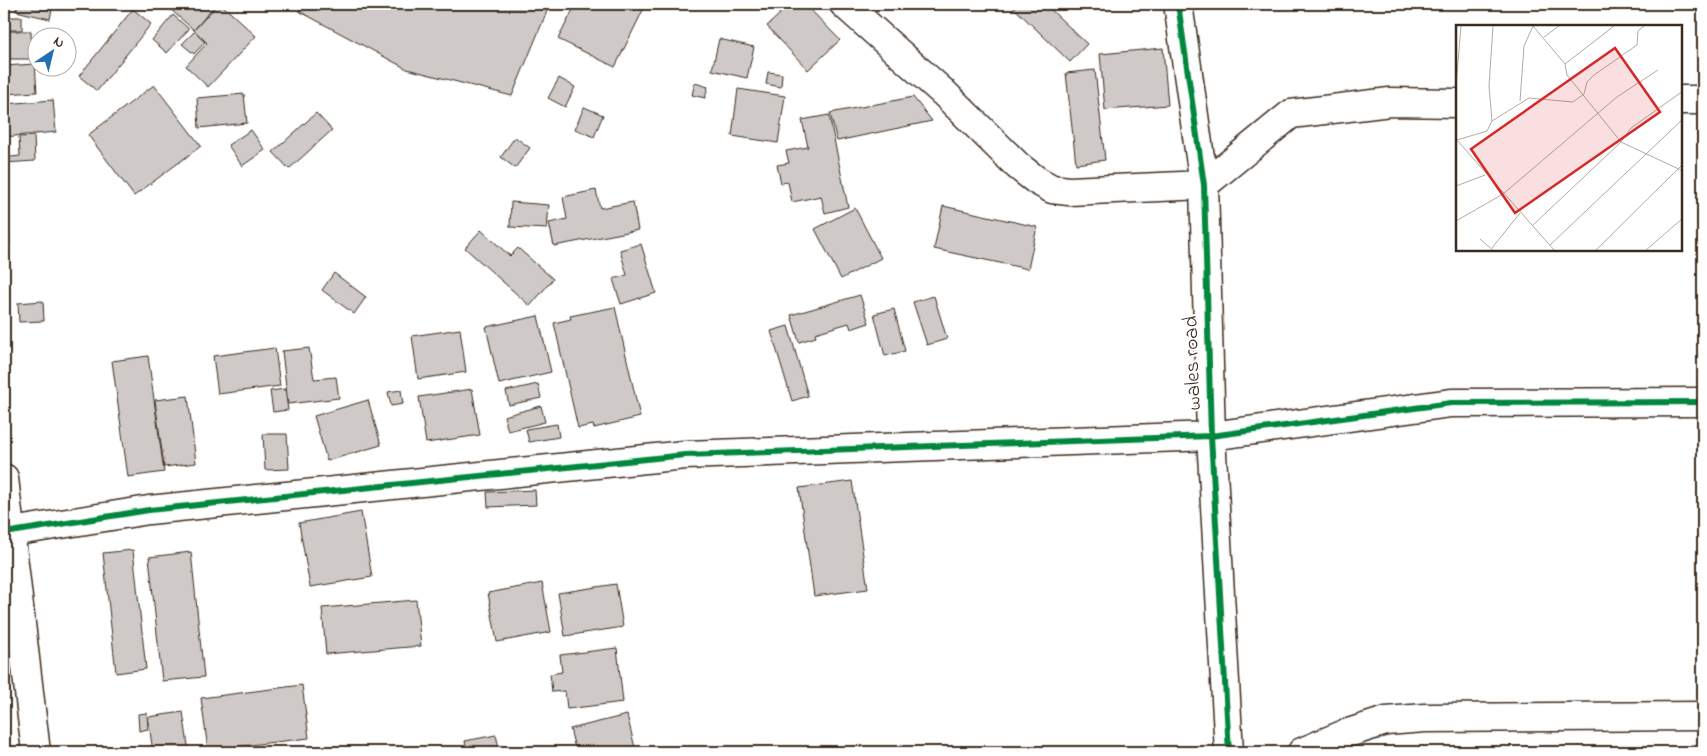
<svg xmlns="http://www.w3.org/2000/svg" width="1707" height="756" viewBox="0 0 1707 756" font-family="'Indie Flower',sans-serif">
	<rect width="100%" height="100%" fill="#fff"/>
	<filter id="ink" filterUnits="userSpaceOnUse"><feTurbulence type="fractalNoise" baseFrequency=".02" numOctaves="2"/><feDisplacementMap in="SourceGraphic" scale="10" xChannelSelector="R" yChannelSelector="G"/><feConvolveMatrix kernelMatrix="1 2 1 2 8 2 1 2 1" color-interpolation-filters="sRGB"/></filter>
	<g filter="url(#ink)">
		<path fill="#cfcac7" stroke="#3b2a1e" d="M18 4H53L50 19 16 11Z
			M175 4H216L194 30 170 9Z
			M218 4H221L256 36 208 87 186 66 207 43 194 30Z
			M302 4H550L512 96 407 69 299 11Z
			M576 4H646L615 67 558 39Z
			M770 4H805L840 40 808 70 767 26 780 14Z
			M1010 4H1045L1087 44 1070 62Z
			M133 9 151 24 97 91 79 76Z
			M173 15 189 29 167 53 152 40Z
			M4 17H22V30H4Z
			M4 31H31L32 59H4Z
			M194 32 205 42 194 54 182 44Z
			M719 39 754 47 747 78 712 70Z
			M1163 48 1168 105 1105 110 1100 54Z
			M35 64 37 92 4 94V66Z
			M1095 70 1105 160 1076 164 1066 73Z
			M768 72 782 74 781 87 766 84Z
			M559 78 575 87 565 107 548 98Z
			M695 83 708 87 705 98 692 95Z
			M154 85 201 146 134 196 88 135Z
			M738 89 785 96 778 143 732 136Z
			M244 94 247 123 199 128 197 98Z
			M913 97 932 121 837 141 830 113Z
			M53 100 56 132 4 137V104Z
			M584 107 603 115 594 137 575 129Z
			M316 113 332 130 289 169 273 152Z
			M829 115 848 207 825 213 821 196 792 202 788 182 781 183 777 165 789 163 786 151 808 147 802 120Z
			M251 130 265 150 242 166 228 145Z
			M34 136 35 161 4 163V158L20 156 19 137Z
			M515 137 530 148 515 168 501 157Z
			M596 190 600 208 633 202 638 230 554 246 549 223 567 219 563 197Z
			M511 202 549 205 547 229 510 227Z
			M943 206 1037 227 1028 269 934 249Z
			M855 208 881 258 841 279 815 229Z
			M481 230 510 256 518 248 553 279 530 306 465 248Z
			M4 233H9L10 244 5 245Z
			M641 244 656 293 621 304 613 279 627 275 620 250Z
			M334 273 366 297 354 314 322 290Z
			M860 295 869 323 851 329 849 323 815 333 816 337 799 342 791 315Z
			M934 296 947 339 927 345 913 302Z
			M43 301 44 321 19 322 18 303Z
			M615 307 640 417 594 428 593 425 578 428 554 323 571 319 570 316Z
			M894 309 905 351 885 356 874 314Z
			M538 316 551 372 499 384 486 327Z
			M788 326 808 396 792 401 771 331Z
			M460 329 466 372 418 379 412 336Z
			M275 348 280 386 218 394 213 356Z
			M309 348 314 379 336 377 339 398 288 404 282 351Z
			M148 356 164 472 128 477 112 361Z
			M538 384 541 398 509 405 506 391Z
			M285 389 288 410 273 412 270 391Z
			M472 389 480 435 426 443 419 397Z
			M401 390 403 404 391 406 388 392Z
			M188 396 196 463 164 467 155 400Z
			M368 400 381 445 327 461 314 416Z
			M541 406 545 422 508 431 504 416Z
			M557 424 559 437 529 442 526 429Z
			M263 434H287L289 469 265 470Z
			M852 481 868 589 814 596 799 488Z
			M535 490 536 505 488 507 487 492Z
			M361 512 372 577 310 587 299 523Z
			M133 550 146 669 116 673 103 553Z
			M191 552 204 677 162 681 149 557Z
			M542 583 551 632 497 642 488 593Z
			M616 584 623 627 565 636 558 593Z
			M416 600 421 646 326 654 322 608Z
			M617 648 623 702 567 709 565 691 552 692 550 674 562 672 560 655Z
			M6 678 9 743H4V679Z
			M302 685 309 738 208 750 201 698Z
			M183 712 189 752H153L148 717Z
			M147 713 148 729 139 731 138 714Z
			M627 715 636 752H576L570 729Z
			M496 735 500 752H467L465 741Z
			M151 747 152 752H136V749Z"/>
		<g fill="none" stroke-linecap="round" stroke-linejoin="round">
			<defs>
				<path id="street" d="M844 4 945 94 1018 166 1036 180 1052 189 1069 191 1204 185 1291 114 1390 102 1457 103
					M1178 4 1204 185 1211 436 1229 752
					M1681 100H1703
					M4 532H11L149 510 685 455 1211 436 1451 403 1703 402
					M1302 752 1345 734 1386 721 1425 718 1703 716"/>
				<path id="secondary" d="M4 478 36 752"/>
			</defs>
			<use href="#street" stroke="#3b2a1e" stroke-width="31"/>
			<use href="#secondary" stroke="#3b2a1e" stroke-width="31"/>
			<use href="#street" stroke="#fff" stroke-width="28"/>
			<use href="#secondary" stroke="#fff" stroke-width="28"/>
			<defs>
				<path id="cycleway" d="M1178 4 1204 185 1211 436 1229 752
					M4 532H11L149 510 685 455 1211 436 1451 403 1703 402"/>
			</defs>
			<use href="#cycleway" stroke="#fff" stroke-width="9"/>
			<use href="#cycleway" stroke="#00873e" stroke-width="6"/>
		</g>
	</g>
	<g text-anchor="middle" dominant-baseline="central" stroke-width="4" stroke-linejoin="round" paint-order="stroke">
		<g font-size="21" fill="#3b2a1e" stroke="#fff">
			<text transform="translate(1193 363) rotate(-92)">wales road</text>
		</g>
	</g>
	<g transform="translate(1456 25)">
		<rect width="226" height="226" fill="#fff"/>
		<path fill="none" stroke="#b1aaa5" stroke-width="1" d="M77 1 109 39 111 50 165 117 227 146M88 12 103 1M109 39 158 1M0 61 5 1M64 76 68 21 77 1M36 96 33 61 37 1M0 114 99 226M1 115 31 106 36 96 73 73 117 77 128 69 131 57 138 50 181 20 182 6 188 1M0 161 29 150M0 196 47 169 161 72 202 45M76 201 165 117 175 103 227 66M24 214 38 226M94 220 227 94M36 223 64 188M139 226 227 139M189 226 227 193"/>
		<path fill="#d62828" fill-opacity="0.15" stroke="#d62828" stroke-width="2.5" d="M159 23 204 87 59 188 15 124Z"/>
		<rect width="226" height="226" fill="none" stroke="#3b2a1e" stroke-width="2.5"/>
	</g>
	<rect width="1707" height="756" fill="none" stroke="#fff" stroke-width="20"/>
	<rect x="10" y="10" width="1687" height="736" fill="none" stroke="#3b2a1e" stroke-width="2" filter="url(#ink)"/>
	<g transform="translate(52 52) rotate(35)"><circle r="24" fill="#ffffff" stroke="#b1aaa5"/>
	<path d="M0-4L9 19L0 12L-9 19Z" fill="#1f6fb2"/>
	<text y="-8" font-size="14" font-weight="bold" text-anchor="middle" fill="#3b2a1e">N</text>
	</g>
</svg>
